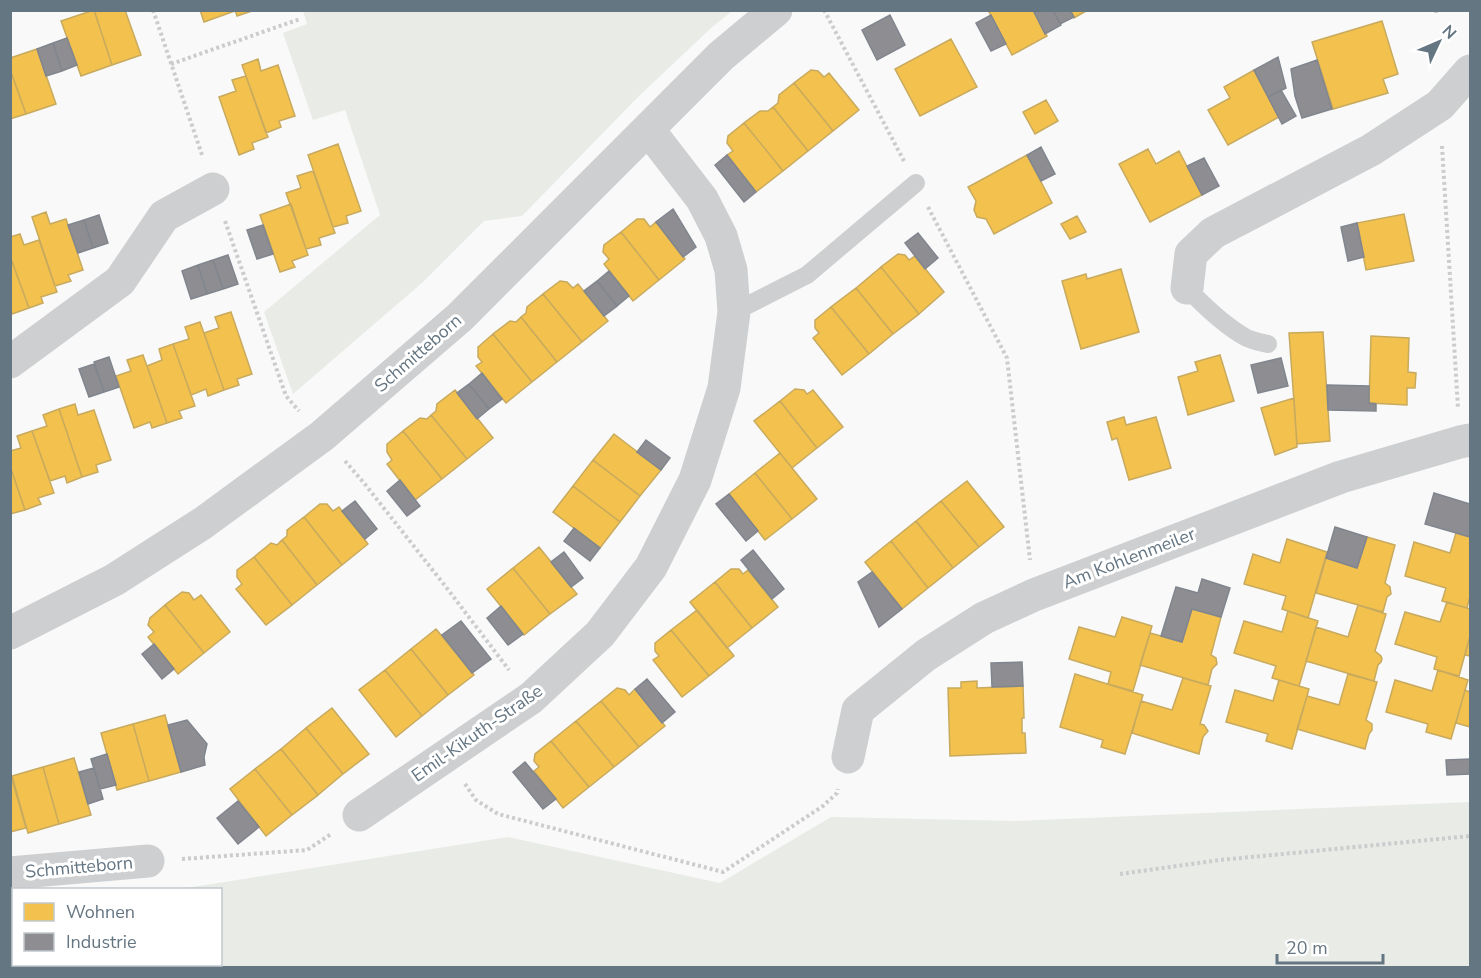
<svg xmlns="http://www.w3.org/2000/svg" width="1481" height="978" viewBox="0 0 1481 978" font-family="'Nunito Sans',sans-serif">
	<rect width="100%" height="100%" fill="#f9f9f9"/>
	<path fill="#e8ebe6" d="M305 11V10L732 11 711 28 638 97 522 216 484 221 423 282 293 394 264 312 380 215 345 110 313 120 283 33 307 24 303 11Z
		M1470 802V967L11 968V886L77 889 14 890V964H220V890L180 889 508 837 720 883 831 817 1016 821Z"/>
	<path fill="#f2c14e" stroke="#c8aa5e" stroke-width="1.5" d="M94 10H125L141 55 112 65Z
		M94 10 112 65 81 76 61 21Z
		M200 10H235V11L204 22Z
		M235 10H255L237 16Z
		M988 10H1033L1047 36 1012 55Z
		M1070 10H1088L1074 18Z
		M1382 21 1398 74 1383 79 1388 93 1333 109 1312 42Z
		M951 39 977 87 920 116 895 69Z
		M37 49 56 104 26 114 10 69V58Z
		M258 59 261 71 278 65 295 116 279 121 281 127 266 133 242 65Z
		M10 69 26 114 10 119Z
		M811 70 818 71 824 77 829 73 859 110 833 131 794 83Z
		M1254 70 1279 117 1228 145 1208 110 1230 98 1224 87Z
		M246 76 268 137 252 143 254 149 239 155 219 97 236 91 232 80Z
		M794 83 833 131 808 151 773 107 778 103 779 95Z
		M1046 100 1058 121 1035 134 1023 112Z
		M773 107 808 151 783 171 744 123 760 111H768Z
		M744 123 783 171 756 192 727 155 733 151 727 143 728 136Z
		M338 144 361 211 346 216 348 223 333 227 308 155Z
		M1148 149 1156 164 1179 151 1202 195 1150 222 1119 164Z
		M1027 155 1052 203 994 234 986 219 977 217 974 210 976 201 968 187Z
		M313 171 335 233 319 238 321 245 306 249 286 193 301 188 297 176Z
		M291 204 308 255 292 261 295 267 280 272 260 215Z
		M46 212 50 224 66 219 83 270 68 275 71 281 55 286 32 217Z
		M1404 214 1414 261 1366 270 1357 223Z
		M1077 216 1086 232 1070 239 1061 224Z
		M637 219H644L650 227 656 222 685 259 659 280 621 232Z
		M621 232 659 280 633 301 604 264 609 259 603 252 604 245Z
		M20 234 24 245 39 240 57 292 41 297 43 303 29 308 10 256V237Z
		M898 254 905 255 909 260 915 256 944 292 919 314 881 267Z
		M10 256 29 308 12 314 10 308Z
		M881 267 919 314 893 334 856 288Z
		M1121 269 1139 332 1081 349 1062 281 1086 274 1087 279Z
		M560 281 567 282 573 288 578 284 608 321 582 342 543 294Z
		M856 288 893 334 869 354 831 307Z
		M543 294 582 342 557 362 521 317 526 313 527 307Z
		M831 307 869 354 842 375 813 338 819 333 815 328V320Z
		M231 312 252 374 237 379 239 385 224 390 204 333 219 328 215 317Z
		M521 317 557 362 532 382 493 334 510 321 516 322Z
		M200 322 224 390 208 396 206 389 191 395 173 344 189 339 185 327Z
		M1323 332 1330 441 1297 444 1289 333Z
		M493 334 532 382 506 403 476 366 482 362 478 357V347Z
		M1371 336 1409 338 1408 372 1416 373 1415 388H1407V405L1369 403Z
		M173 344 195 406 179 411 182 418 167 423 147 366 162 360 159 349Z
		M143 355 167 423 152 428 150 422 134 428 116 376 131 371 127 360Z
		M1220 355 1234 401 1188 415 1178 377 1198 371 1195 362Z
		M795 389 804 390 807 394 813 390 843 427 817 448 780 401Z
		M455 390 493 438 467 459 431 415 436 411 437 404Z
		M1294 398 1297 447 1275 455 1261 408Z
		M780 401 817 448 792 468 754 421Z
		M75 404 78 415 94 410 111 460 96 465 98 472 82 477 59 409Z
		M59 409 82 477 67 483 65 476 50 481 32 431 47 426 43 415Z
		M431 415 467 459 442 479 403 431 420 418 427 419Z
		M1124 417 1126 425 1156 417 1171 468 1129 480 1117 438 1112 440 1107 422Z
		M32 431 54 493 38 498 41 504 25 510 10 466V451L21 448 17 436Z
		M403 431 442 479 415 500 387 464 392 460 387 452V444Z
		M614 434 661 470 640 496 593 460Z
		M780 453 817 499 792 519 755 473Z
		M593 460 640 496 620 522 573 486Z
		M10 466 25 510 10 514Z
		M755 473 792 519 765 540 729 494Z
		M967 481 1004 527 979 547 941 501Z
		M573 486 620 522 600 548 553 512Z
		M941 501 979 547 953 568 916 521Z
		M320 504H327L333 511 339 507 368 544 342 565 304 517Z
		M304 517 342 565 317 585 282 540 287 536V530Z
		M916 521 953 568 928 588 891 541Z
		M1456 533 1470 537V596L1467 608 1442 601 1446 588 1405 576 1414 542 1450 553Z
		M1367 537 1395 545 1385 583 1390 587 1391 594 1387 597 1383 612 1316 593 1326 558 1357 568Z
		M1287 539 1327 552 1308 618 1282 609 1286 596 1244 584 1253 554 1280 563Z
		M282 540 317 585 292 605 254 557 271 543 277 545Z
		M891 541 928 588 902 609 865 562Z
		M539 547 577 594 550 614 513 568Z
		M254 557 292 605 266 625 236 589 242 584 237 577V570Z
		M513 568 550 614 524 635 487 589Z
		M731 569H739L743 574 748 570 778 607 752 628 715 582Z
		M715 582 752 628 727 648 690 602Z
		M182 592 189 593 194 600 201 595 230 632 204 653 165 605Z
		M1447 602 1470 609V636L1459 676 1434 669 1437 657 1395 644 1405 612 1440 622Z
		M165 605 204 653 178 674 148 637 154 632 148 625 150 618Z
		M1358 605 1386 614 1375 651 1381 656 1382 659 1381 662 1378 665 1374 681 1306 661 1316 627 1348 637Z
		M1192 609 1221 617 1211 655 1216 658 1217 664 1212 669 1208 685 1140 665 1150 633 1182 642Z
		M697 610 734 656 709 676 671 630Z
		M1288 611 1318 621 1299 686 1272 678 1276 666 1234 653 1244 621 1282 632Z
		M1122 617 1152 626 1133 691 1108 684 1111 672 1069 659 1079 627 1115 637Z
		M436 629 474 675 448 695 411 649Z
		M671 630 709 676 682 697 653 660 659 656 655 651V643Z
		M1470 636V656L1465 655Z
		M411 649 448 695 422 716 385 670Z
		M385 670 422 716 396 737 359 690Z
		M1438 670 1468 680 1451 739 1426 732 1428 724 1386 712 1395 680 1432 691Z
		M1075 674 1143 695 1125 754 1101 747 1103 740 1060 727Z
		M1348 674 1377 682 1366 720 1372 724V730L1369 734 1365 749 1297 729 1307 696 1339 705Z
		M1183 678 1211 686 1200 724 1204 725 1208 731 1203 737 1199 754 1132 733 1141 701 1172 710Z
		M1279 680 1309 689 1292 749 1266 741 1268 734 1226 722 1235 690 1273 701Z
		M977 681V688L1023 686 1024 718H1022V733H1025L1026 753 950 756 948 688H961V682Z
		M617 688 625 690 629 695 635 689 665 726 639 747 601 701Z
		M1465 690 1470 692V727L1456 723Z
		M601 701 639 747 614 767 576 721Z
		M332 708 369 754 343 774 306 728Z
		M165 715 181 772 149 781 133 724Z
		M576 721 614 767 589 787 551 741Z
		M133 724 149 781 117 790 101 733Z
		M306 728 343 774 318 795 281 749Z
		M551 741 589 787 563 808 534 771 539 767 534 761 535 754Z
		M281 749 318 795 292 815 255 769Z
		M74 758 91 815 59 824 43 767Z
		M43 767 59 824 28 833 12 776Z
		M255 769 292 815 266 836 230 789Z
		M10 772 26 828 10 832Z"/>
	<path fill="#8d8d92" stroke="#81868e" stroke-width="1.5" d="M1033 10H1053L1061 25 1045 34Z
		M1053 10H1070L1074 17 1060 24Z
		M890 15 905 45 877 60 862 30Z
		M991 15 1006 44 991 51 976 23Z
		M67 38 77 65 62 71 53 43Z
		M53 43 62 71 46 76 37 49Z
		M1278 57 1286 88 1268 97 1254 70Z
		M1317 60 1332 109 1302 118 1295 96 1291 69Z
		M1281 90 1296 116 1282 124 1268 97Z
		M1041 147 1055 174 1041 181 1027 155Z
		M727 155 756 192 744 202 715 165Z
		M1204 158 1219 186 1202 195 1187 166Z
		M673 209 696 247 683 257 656 222Z
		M99 215 108 243 93 248 84 220Z
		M84 220 93 248 78 253 68 225Z
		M1357 223 1364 257 1348 261 1341 227Z
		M263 225 273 254 257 259 247 230Z
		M918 233 938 258 925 269 905 243Z
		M228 255 238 284 223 289 213 260Z
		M213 260 223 289 207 294 198 265Z
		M198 265 207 294 191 299 182 271Z
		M609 271 629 296 617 306 597 281Z
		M597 281 617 306 604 316 584 291Z
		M109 357 119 387 104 392 94 362Z
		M1281 358 1288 386 1258 393 1251 365Z
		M94 364 104 392 89 397 79 369Z
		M482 373 502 399 489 409 469 384Z
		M469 384 489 409 477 419 457 393Z
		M1327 385 1369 386V403L1376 404V411L1328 410Z
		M646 440 670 458 661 470 637 452Z
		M400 480 420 506 407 516 387 491Z
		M1434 493 1470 504V537L1425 524Z
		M729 494 758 531 746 541 716 504Z
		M355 501 377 529 365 539 342 511Z
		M1335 527 1367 537 1357 568 1326 558Z
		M574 528 600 548 590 561 564 541Z
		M753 550 784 589 772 599 741 560Z
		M564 552 583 578 571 587 551 562Z
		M872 572 902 609 879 627 858 582Z
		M1202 579 1230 588 1221 617 1192 609 1182 642 1161 636 1176 587 1198 593Z
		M501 606 523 634 508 645 487 618Z
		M461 621 491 659 472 673 442 635Z
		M154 644 174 669 162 679 142 654Z
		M1022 662 1023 686 992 687 991 663Z
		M647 679 675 712 662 723 635 689Z
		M187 720 207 744 204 757 205 765 181 772 168 725Z
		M107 754 116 785 100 789 91 759Z
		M1470 759V774L1447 775 1446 760Z
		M525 762 556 799 543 809 513 772Z
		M94 768 103 799 88 804 79 772Z
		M238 801 259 827 238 844 217 818Z"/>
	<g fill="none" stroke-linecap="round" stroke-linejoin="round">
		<path stroke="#cbcccd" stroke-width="4" stroke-dasharray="3 3" stroke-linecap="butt" d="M153 10 203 158
			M824 10 904 161
			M1436 10V14
			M171 64 300 19
			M1442 146 1458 408
			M928 207 1007 358 1030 560
			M225 221 286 396 299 411
			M345 461 364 483 446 587 509 670
			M465 784 476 800 498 814 723 872 823 806 837 793 838 789
			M182 859 307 850 331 834
			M1120 874 1220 860 1470 836"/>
		<path stroke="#cecfd0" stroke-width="18" d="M1187 288C1204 306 1224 325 1245 337 1252 341 1260 342 1268 344
			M734 312 807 275 916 183"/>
		<path stroke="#cecfd0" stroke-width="33" d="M1187 288 1191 254 1213 233 1371 150 1440 105 1470 71
			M10 362 120 281 164 216 213 189
			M10 633 114 580 203 523 322 436 460 317 721 56 776 10
			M848 757 858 710 926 655 984 618 1034 595 1341 477 1460 442 1470 440
			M359 815 531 698 600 634 651 567 695 480 724 388 734 312 731 270 721 236 702 199 648 129
			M10 873 148 861"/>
	</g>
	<g text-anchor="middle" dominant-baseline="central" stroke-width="6" stroke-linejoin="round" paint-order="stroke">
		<g font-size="18" fill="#657683" stroke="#fff">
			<text transform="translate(418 353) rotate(-41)">Schmitteborn</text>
			<text transform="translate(1129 558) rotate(-21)">Am Kohlenmeiler</text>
			<text transform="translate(477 733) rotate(-35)">Emil-Kikuth-Straße</text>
			<text transform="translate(79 867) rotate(-5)">Schmitteborn</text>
		</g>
	</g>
	<rect width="1481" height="978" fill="none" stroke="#657683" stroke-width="24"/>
	<rect x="12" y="888" width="210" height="78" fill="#ffffff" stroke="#c1c8cd" stroke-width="1.5"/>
	<rect x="24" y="903" width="30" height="18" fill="#f2c14e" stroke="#c1c8cd" stroke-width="1.5"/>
	<text x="66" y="918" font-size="18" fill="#657683">Wohnen</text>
	<rect x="24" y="933" width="30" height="18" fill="#8d8d92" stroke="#c1c8cd" stroke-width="1.5"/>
	<text x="66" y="948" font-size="18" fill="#657683">Industrie</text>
	<g transform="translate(1439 42) rotate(46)" stroke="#ffffff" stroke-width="4.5" paint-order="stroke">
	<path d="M0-4.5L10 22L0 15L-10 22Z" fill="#657683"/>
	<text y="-9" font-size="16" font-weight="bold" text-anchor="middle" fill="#657683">N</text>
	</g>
	<path d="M1277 954v9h106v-9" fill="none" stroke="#657683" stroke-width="3"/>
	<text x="1286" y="954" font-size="18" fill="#657683" stroke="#ffffff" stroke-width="4.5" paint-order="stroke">20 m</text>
</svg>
